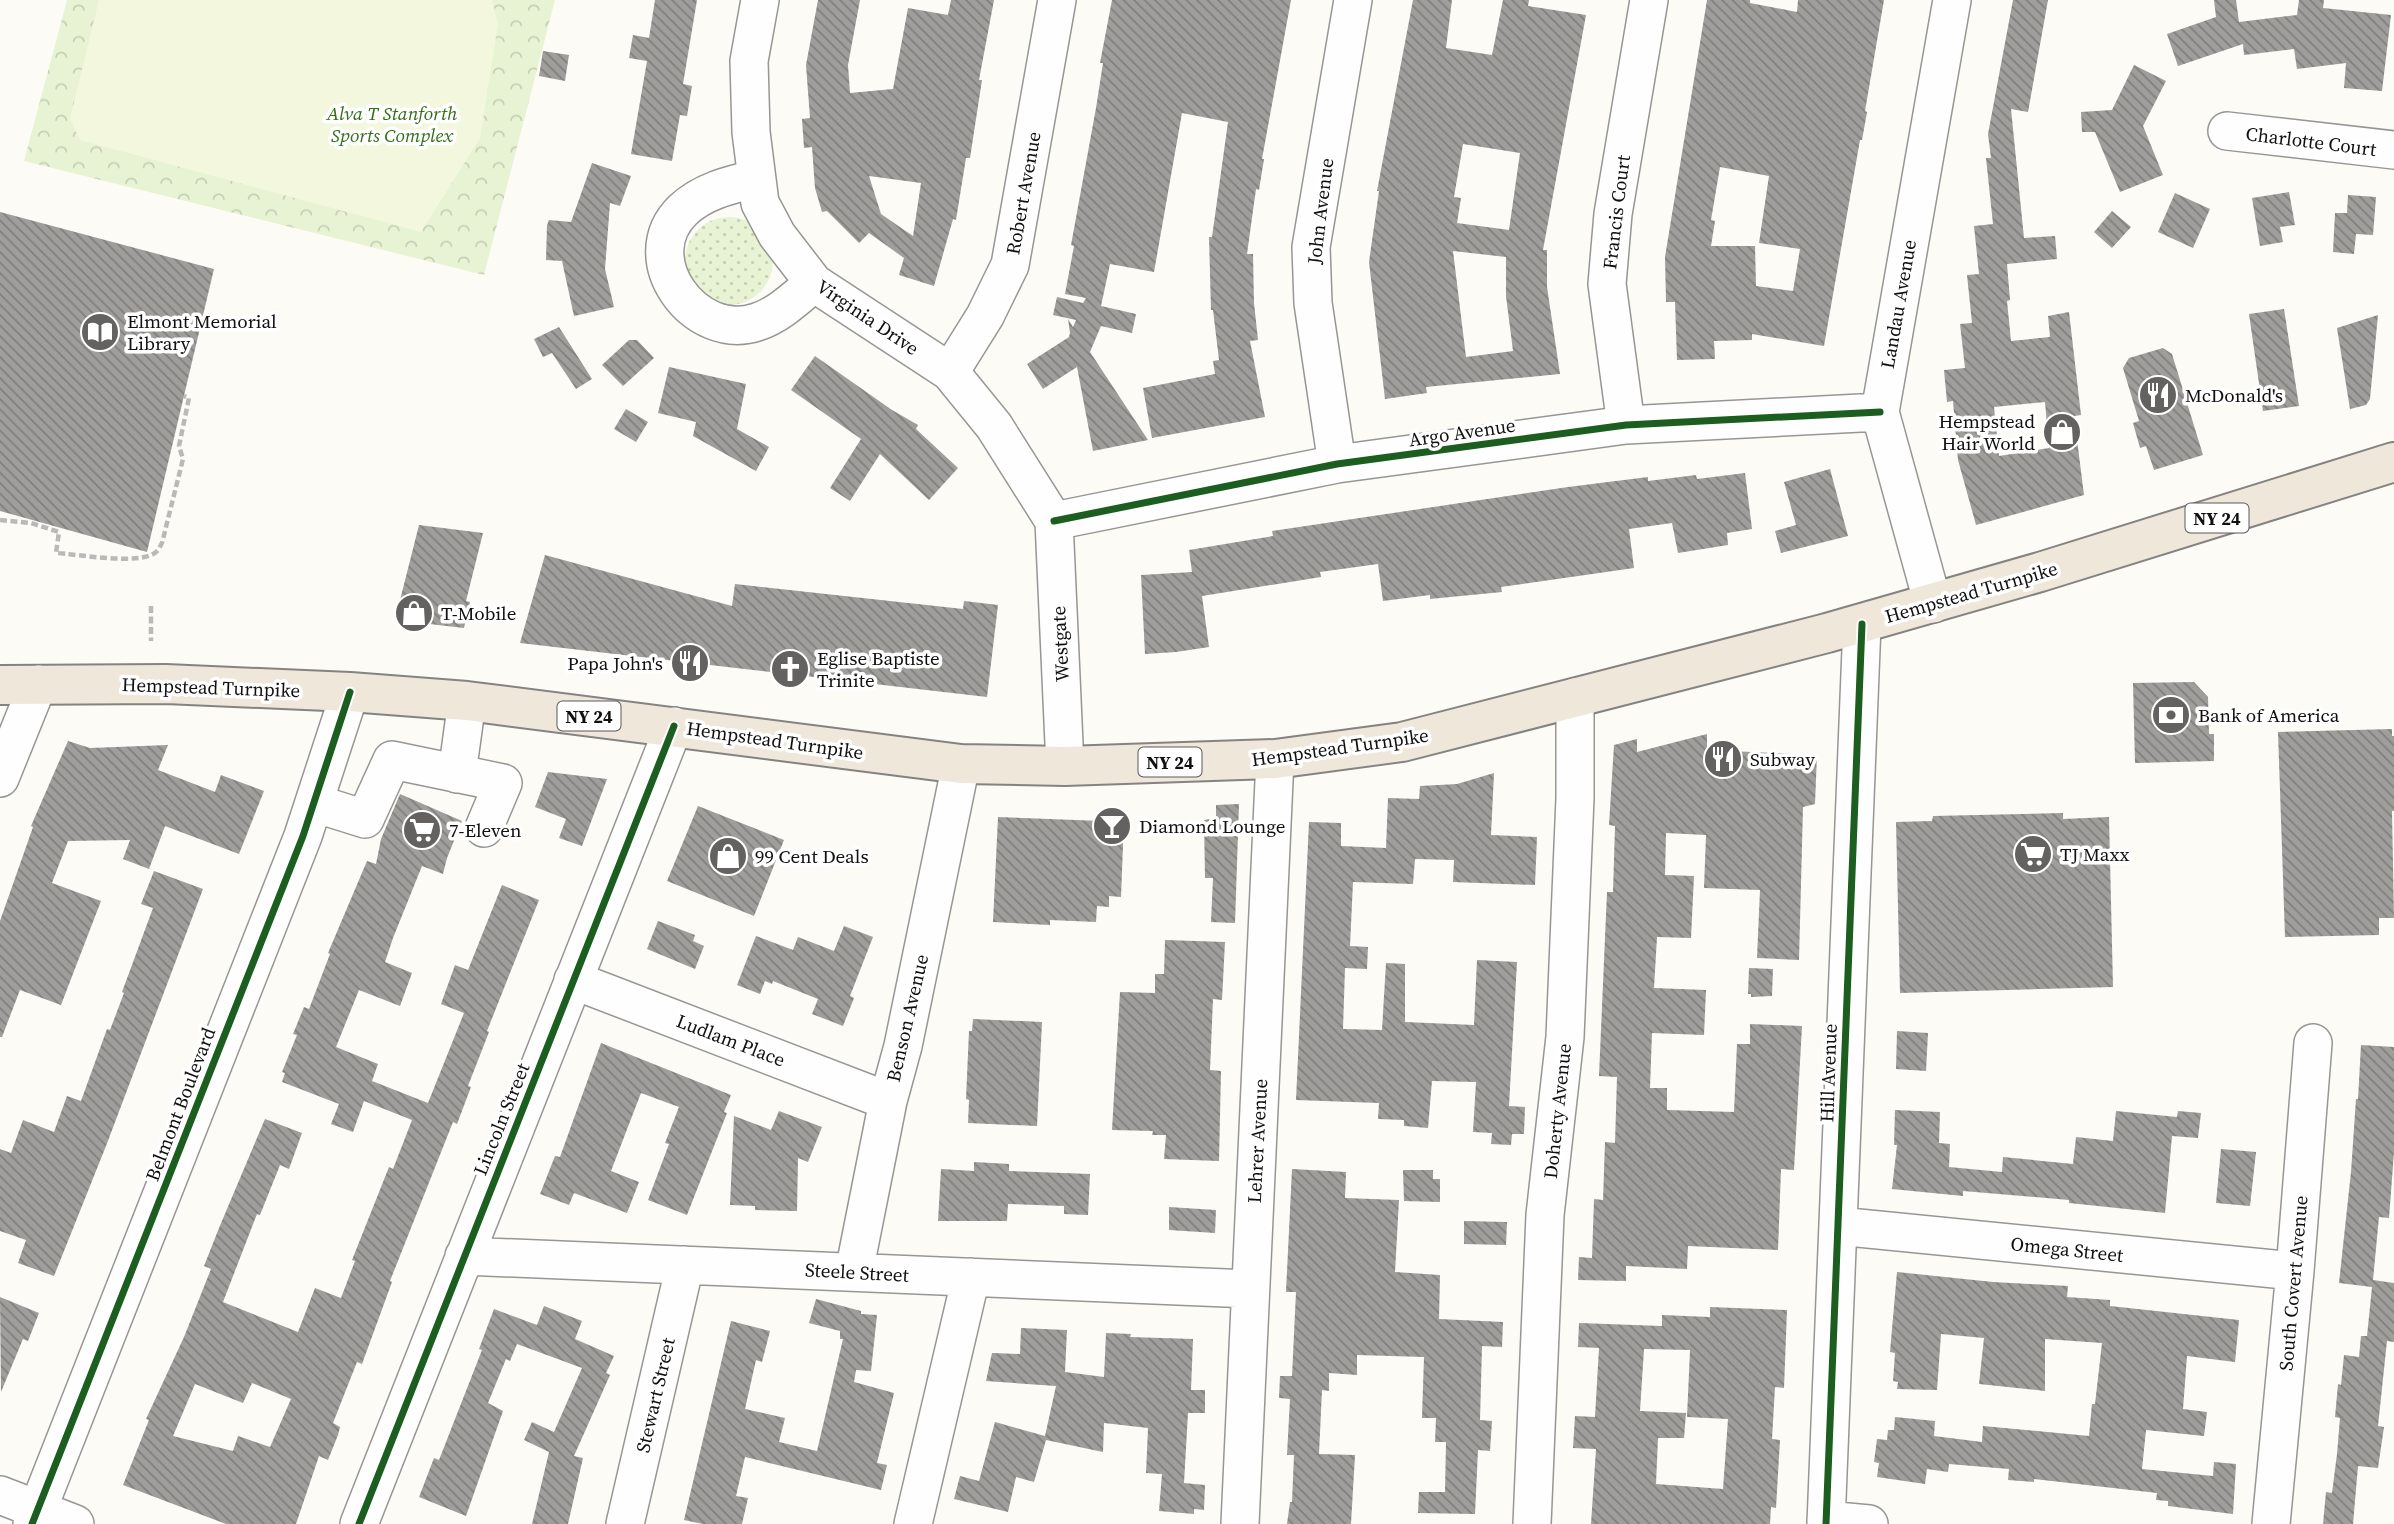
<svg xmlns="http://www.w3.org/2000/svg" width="2394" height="1524" viewBox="0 0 2394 1524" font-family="'Source Serif 4',serif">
	<defs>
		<pattern id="grass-dots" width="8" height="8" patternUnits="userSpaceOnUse" patternTransform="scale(1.75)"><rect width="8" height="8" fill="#e8f3d4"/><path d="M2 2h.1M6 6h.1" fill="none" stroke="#c6cfb5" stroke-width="1.8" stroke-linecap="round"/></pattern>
		<pattern id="park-crowns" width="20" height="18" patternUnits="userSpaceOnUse" patternTransform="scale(1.75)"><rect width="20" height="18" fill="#e8f3d4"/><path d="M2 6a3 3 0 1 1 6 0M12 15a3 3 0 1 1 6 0" fill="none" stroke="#c6cfb5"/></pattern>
		<pattern id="building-back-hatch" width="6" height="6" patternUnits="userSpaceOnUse" patternTransform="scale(1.75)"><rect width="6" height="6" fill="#a09e9b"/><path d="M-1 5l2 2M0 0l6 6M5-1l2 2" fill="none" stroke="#817f7d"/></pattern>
	</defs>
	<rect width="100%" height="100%" fill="#fcfbf6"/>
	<path fill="url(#grass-dots)" d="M685 261a44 44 0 1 1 88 0a44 44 0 1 1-88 0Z"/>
	<path fill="url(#park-crowns)" d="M67 0H555L484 275 24 161Z"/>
	<path fill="#f2f7de" d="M99 0H492L498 24 480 138 421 232 80 140 70 119Z"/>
	<path fill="url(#building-back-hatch)" fill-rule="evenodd" d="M655 0H697L683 84 692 86 687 116 680 115 672 161 631 154 647 61 629 58 633 35 649 38Z
		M818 0H860L848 65 850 93 893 89 908 8 948 15 951 0H994L979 80H982L970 158H966L956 220 953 219 934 286 899 275 904 258 869 233 859 243 827 211 822 212 815 188 812 147 804 148 802 119 810 118 806 65ZM869 176 921 183 913 236 881 214Z
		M1112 0H1291L1262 159H1264L1259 190 1256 189 1247 254H1253L1254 303 1258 340 1250 341 1265 417 1152 438 1143 388 1215 374 1213 361 1219 360 1213 310H1211L1209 237H1212L1228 122 1182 113 1154 272 1110 264 1101 306 1136 314 1132 333 1101 326 1090 352 1148 440 1093 451 1077 367 1043 389 1027 364 1069 337 1070 333 1068 319 1073 327 1076 320 1053 315 1057 297 1083 303 1086 298 1065 294 1074 246 1071 245 1096 108 1103 63H1100Z
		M1413 0H1452L1446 48 1492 55 1503 0H1529L1528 6 1586 15 1543 250H1547V287L1560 374 1426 387 1427 393 1385 399 1369 262 1379 191H1377ZM1463 144 1520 153 1509 230 1457 223 1461 198 1454 197ZM1453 251 1506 257V296L1513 351 1466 357Z
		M1707 0H1750V3L1797 12 1798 0H1884L1865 111 1867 112 1862 140H1860L1824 346 1752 334V340L1714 341 1715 359 1677 360 1675 302H1666L1665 257ZM1720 167 1769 176 1759 243 1800 249 1793 291 1756 286 1755 246H1711L1715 221 1711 220Z
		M2013 0H2048L2028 112 2011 109 2024 238 2055 236 2057 259 2007 264 2010 300 2007 301 2011 341 2050 337 2048 316 2069 312 2081 415 2074 416 2084 495 1976 525 1958 460 1953 401 1947 402 1944 370 1965 368 1960 324 1972 323 1967 275 1979 274 1974 226 1993 224 1986 158H1991L1988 134ZM2045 402 2049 448 1999 456 1994 407Z
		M2214 0H2236L2239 22 2297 15 2299 0H2324L2323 8 2391 15 2382 91 2344 88 2346 63 2297 69 2294 49 2244 55 2243 44 2178 66 2167 34 2216 17Z
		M543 51 569 55 565 81 539 76Z
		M2134 65 2166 81 2143 126 2163 175 2120 192 2095 132H2082L2081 112 2112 110Z
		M592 163 631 176 620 206 610 203 605 269 614 307 574 316 562 261 546 260 547 225 549 220 571 222Z
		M2289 192 2295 225 2280 227 2283 242 2260 246 2252 198Z
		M2175 193 2210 209 2193 248 2158 232Z
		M2348 195 2376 197 2373 235 2356 234 2354 254 2333 252 2335 213H2347Z
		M2112 211 2131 227 2112 248 2094 232Z
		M0 212 214 269 147 552 0 511Z
		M2284 309 2299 406 2263 411 2249 314Z
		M2378 315 2370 399 2366 405 2350 409 2337 328Z
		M559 327 592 379 576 389 552 353 543 357 534 339Z
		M629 340H637L654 358 623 386 602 365Z
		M2163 348 2172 354 2203 455 2154 470 2146 446 2140 448 2133 423 2139 421 2123 368 2129 358Z
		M815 356 892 410 918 425 916 429 958 468 929 500 880 454 850 501 830 488 861 439 791 390Z
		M669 367 746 384 737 429 769 447 756 471 693 436 696 422 658 413Z
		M626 409 648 422 636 442 614 429Z
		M1830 469 1848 536 1781 553 1775 531 1796 525 1784 482Z
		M1745 473 1752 529 1727 533 1728 545 1678 553 1672 523 1629 529 1634 568 1501 587 1502 592 1430 599V595L1383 601 1378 564 1320 572 1321 577 1202 596 1209 647 1176 652 1145 654 1141 575 1192 572 1189 550 1273 536 1272 531 1568 487 1648 477V481L1696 475 1697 479Z
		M419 525 483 533 466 601 470 602 464 628 395 620Z
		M545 555 732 606 735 584 963 609 964 601 998 605 987 697 520 643Z
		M2194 682 2208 697 2209 734H2214V761L2135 763 2133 683Z
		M2392 729V736H2394V811H2392L2394 918H2379V935L2285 937 2278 732Z
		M1707 734V750L1817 755 1815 804 1803 807 1799 960 1757 958 1760 890 1704 888 1706 835 1666 833 1665 875 1694 876 1691 938 1657 937 1654 988 1706 990 1704 1035 1652 1033 1650 1088H1667V1110L1734 1112 1737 1044H1750V1024L1802 1026 1794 1170 1781 1169 1778 1250 1688 1246 1687 1269 1626 1266V1281L1578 1280 1579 1257 1592 1258 1594 1199 1603 1200 1605 1142 1615 1143 1617 1077 1599 1076 1607 892H1613L1615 826 1609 825 1614 745 1637 739V752Z
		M68 741 90 748 168 745 158 770 215 792 221 775 264 791 239 854 165 826 149 869 123 859 130 840 68 841 52 883 101 901 61 1005 20 990 2 1037H0V921L33 827 31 826Z
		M548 772 607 779 582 846 559 838 566 819 535 807Z
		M1494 773 1491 835 1537 837 1535 885 1453 882 1454 860 1415 859 1413 884 1353 882 1350 946 1368 947 1367 969 1345 968 1343 1029 1382 1030 1386 963 1405 964V1022L1474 1025 1477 960 1517 962 1509 1106 1525 1107 1524 1134H1512L1511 1145 1491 1144 1492 1133 1473 1132 1476 1082 1432 1081 1428 1128 1404 1126V1120L1378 1119 1379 1103 1296 1100 1309 822 1341 823V846L1386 848 1388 798 1419 799 1420 786 1457 784Z
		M400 794 462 821 447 858 443 874 422 866 393 938 385 962 412 973 400 1006 359 990 336 1047 378 1064 372 1081 428 1103 464 1013 441 1004 455 965 468 970 502 885 539 900 487 1031 489 1032 468 1086 471 1087 457 1124 453 1122 390 1281 392 1282 362 1364 357 1362 333 1423 340 1427 338 1435 328 1460 319 1456 296 1524H226L123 1485 149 1420 146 1419 184 1337 211 1269 204 1266 219 1228 265 1119 302 1133 289 1169 280 1165 260 1215 257 1214 223 1302 298 1332 315 1288 341 1298 355 1261 352 1260 389 1167 393 1169 412 1120 364 1101 353 1132 331 1124 339 1104 282 1082 285 1073 282 1072 297 1035 293 1034 304 1007 309 1009 330 954 328 953 367 861 376 864 381 839ZM252 1383 291 1399 270 1447 238 1436 233 1451 173 1436 195 1384 243 1403Z
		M1239 804 1235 923 1211 922 1213 878H1205L1204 820 1216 818V805Z
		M698 806 784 840 754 916 667 881Z
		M2063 813V819L2109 817 2113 987 1900 993 1896 822 1932 821 1933 816Z
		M998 817 1102 821V818L1124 819 1121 897 1109 896V907L1097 906 1096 922 1050 920V925L993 922Z
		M154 871 203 889 106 1146 54 1276 18 1263 26 1240 0 1231V1149L11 1153 23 1120 54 1132 67 1096 81 1101 107 1029 110 1030 124 993 122 992 153 908 141 904Z
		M658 921 695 935 693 941 704 946 695 969 647 949Z
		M844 926 873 937 850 996 854 998 843 1026 812 1014 818 999 773 981 772 984 765 981 760 994 737 985 756 936 793 950 798 937 834 951Z
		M1165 940 1225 942 1222 1000 1213 999 1210 1070 1221 1071 1219 1161 1164 1159 1166 1135H1152L1153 1131 1112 1130 1120 992 1155 993V974H1164Z
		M1749 968 1773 969 1772 996 1751 997V994H1748Z
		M973 1019 1042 1022 1037 1126 968 1123 969 1100 966 1099 969 1031H972Z
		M1897 1031 1928 1033 1926 1071 1896 1069Z
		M601 1043 731 1095 724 1112 727 1113 687 1215 648 1200 669 1144 665 1143 679 1107 641 1093 611 1171 639 1182 627 1213 574 1193 569 1205 540 1194 555 1156 560 1157Z
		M2361 1045 2394 1047V1152L2391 1192 2389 1218 2379 1217 2373 1280 2394 1283V1342L2387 1341 2378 1426 2384 1427 2378 1468 2358 1466 2353 1524H2323L2326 1492 2332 1493 2337 1454 2340 1418 2335 1417 2338 1384 2341 1385 2344 1355 2359 1357 2361 1336H2367L2372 1287 2339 1283 2351 1172 2356 1099H2358Z
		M1895 1110 1940 1112 1939 1143 1950 1144 1949 1167 2002 1172 2003 1157 2073 1164 2076 1137 2113 1141 2116 1111 2177 1117 2178 1111 2201 1113 2198 1138 2172 1136 2165 1213 2069 1203V1200L1963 1191V1196L1892 1189 1897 1145H1894Z
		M779 1111 822 1127 808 1162 798 1158 797 1211 755 1210V1206L730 1205 734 1116 771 1130Z
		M2221 1149 2256 1152 2250 1206 2216 1203Z
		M974 1162 1009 1164V1171L1090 1174 1088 1215 1064 1214V1206L1008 1204 1007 1221H938L941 1169 974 1171Z
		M1292 1169 1346 1172 1345 1198 1399 1200 1395 1272 1440 1275 1439 1319 1503 1322 1502 1347 1482 1346 1480 1420 1492 1421 1490 1451 1478 1450 1475 1514 1418 1513 1419 1492H1445L1446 1442H1435L1436 1418H1422L1424 1357 1357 1355V1375L1329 1373V1391L1322 1390 1319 1454 1355 1455 1351 1524H1287L1290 1502H1292L1294 1455H1287L1290 1399 1279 1398 1280 1376H1292L1296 1292H1286Z
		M1403 1170H1433V1179H1440V1202L1404 1201Z
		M1169 1207 1216 1210 1215 1233 1169 1230Z
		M1464 1221 1507 1222 1506 1245 1464 1244Z
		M1897 1272 1993 1282 2068 1286 2067 1297 2110 1300V1306L2239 1320 2235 1362 2187 1356 2183 1409 2207 1412 2204 1436 2146 1430 2142 1469 2213 1476 2214 1462 2236 1464 2233 1514 2168 1506V1501L2156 1500 2157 1493 2034 1479V1482L2008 1480 2009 1469 1949 1464 1948 1472 1927 1469 1925 1484 1877 1477 1879 1463 1874 1462 1877 1439 1887 1440 1888 1430H1894L1895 1417 1935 1421 1934 1436 1982 1442 1983 1426 2089 1436 2092 1404H2095L2102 1343 2045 1339V1391L1979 1384 1984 1338 1941 1334 1937 1390 1897 1389 1898 1382 1893 1381 1895 1353 1890 1352Z
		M0 1297 39 1313 28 1341 23 1339 1 1392Z
		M816 1299 861 1311V1314L877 1315 871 1371 856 1370 854 1382 894 1393 877 1463 887 1465 881 1490 745 1457 736 1496 748 1498 742 1524H703L684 1520 731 1321 770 1331 762 1362 756 1360 745 1409 785 1418 779 1442 817 1451 843 1339H840V1331L809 1323Z
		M544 1306 582 1321 575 1339 614 1356 606 1373 610 1375 574 1456 583 1458 568 1524H532L549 1452 524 1440 532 1422 554 1432 582 1368 517 1344 510 1361 506 1359 488 1403 503 1411 466 1516 419 1497 434 1458 439 1460 482 1350 479 1349 494 1309 537 1325Z
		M1710 1307 1787 1310 1784 1388 1775 1387 1772 1439 1780 1440 1776 1508 1771 1507 1770 1524H1591L1596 1449 1573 1448 1575 1416 1595 1417 1599 1348 1578 1347 1579 1323 1662 1326V1315L1710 1317ZM1644 1349 1690 1350 1687 1417 1728 1419 1723 1489 1656 1484 1658 1438H1684L1686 1413 1640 1411Z
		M1021 1328 1067 1330 1065 1372 1104 1377 1106 1333 1131 1334 1130 1337 1193 1339 1191 1390H1205V1413H1188L1184 1483 1205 1485 1204 1510 1194 1509V1514L1159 1511 1162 1474 1146 1473 1148 1428 1104 1423 1103 1452 1046 1440 1034 1482 1016 1477 1008 1512 954 1499 960 1476 979 1481 995 1422 1045 1436 1056 1386 986 1381 992 1353 1020 1354Z"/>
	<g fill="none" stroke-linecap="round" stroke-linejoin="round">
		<defs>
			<path id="minor" d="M760 0 749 61 751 132 760 203 777 235 814 283 950 372 994 426 1054 521
				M2227 131 2394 150
				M755 179C730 185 703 191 683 210 633 258 695 343 757 322 779 315 797 297 814 283
				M950 372 985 316 1010 265 1057 0
				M1626 425 1607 284 1613 214 1649 0
				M1337 464 1313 303 1311 247 1353 0
				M1054 521 1337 464 1626 425 1880 412
				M1054 521 1065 766
				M1933 604 1880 412 1952 0
				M457 774 467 701
				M0 778 38 684
				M314 803 365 819 392 760 503 783 484 828
				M573 980 888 1101
				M1838 1226 2295 1271
				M464 1256 1250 1289
				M854 1272 888 1101 903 1046 961 764
				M0 1495 75 1524
				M1826 1520 1869 1524
				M32 1524 303 836 350 692
				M359 1524 674 726
				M625 1524 685 1265
				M913 1524 971 1277
				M1240 1524 1275 759
				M1532 1524 1545 1215 1565 1037 1575 798V697
				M1826 1524 1862 624
				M2271 1524 2295 1271 2313 1043"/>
			<path id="major" d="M0 685 166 684 350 692 467 701 961 764 1065 766 1275 759 1402 742 1827 633 2040 572 2394 462"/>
		</defs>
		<use href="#minor" stroke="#969694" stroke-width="40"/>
		<use href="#major" stroke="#848381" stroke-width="42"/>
		<path stroke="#b9b9b8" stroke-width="4.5" stroke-dasharray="7 3.5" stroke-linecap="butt" d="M0 520 31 523 59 532 56 553C77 554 141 566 156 552 159 550 160 546 162 543L183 459 179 446 189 398 184 396
			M151 606V641"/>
		<use href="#minor" stroke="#fffefe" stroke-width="37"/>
		<use href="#major" stroke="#eee7da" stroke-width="38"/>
		<defs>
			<path id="cycleway" d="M1054 521 1337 464 1626 425 1880 412
				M32 1524 303 836 350 692
				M359 1524 674 726
				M1826 1524 1862 624"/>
		</defs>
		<use href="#cycleway" stroke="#fff" stroke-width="11"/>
		<use href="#cycleway" stroke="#1b5e20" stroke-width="7"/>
	</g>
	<defs>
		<symbol id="library-disc" viewBox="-11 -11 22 22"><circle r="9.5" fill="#636260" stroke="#fff"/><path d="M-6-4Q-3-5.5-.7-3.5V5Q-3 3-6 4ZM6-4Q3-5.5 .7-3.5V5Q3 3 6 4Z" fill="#fff"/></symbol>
		<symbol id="restaurant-disc" viewBox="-11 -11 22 22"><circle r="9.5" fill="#636260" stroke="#fff"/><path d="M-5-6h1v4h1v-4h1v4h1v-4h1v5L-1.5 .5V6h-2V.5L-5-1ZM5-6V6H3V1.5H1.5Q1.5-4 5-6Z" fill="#fff"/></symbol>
		<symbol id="shop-disc" viewBox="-11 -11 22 22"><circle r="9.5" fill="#636260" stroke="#fff"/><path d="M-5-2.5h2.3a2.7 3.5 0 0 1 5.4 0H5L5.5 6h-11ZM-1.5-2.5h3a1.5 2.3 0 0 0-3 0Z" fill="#fff"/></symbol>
		<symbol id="church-disc" viewBox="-11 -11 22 22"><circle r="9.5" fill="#636260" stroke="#fff"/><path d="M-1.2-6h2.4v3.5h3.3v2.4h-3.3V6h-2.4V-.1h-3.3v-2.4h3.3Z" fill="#fff"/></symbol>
		<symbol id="bank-disc" viewBox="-11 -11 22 22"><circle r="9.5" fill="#636260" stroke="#fff"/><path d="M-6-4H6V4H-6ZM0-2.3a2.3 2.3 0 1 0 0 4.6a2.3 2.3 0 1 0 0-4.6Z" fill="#fff"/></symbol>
		<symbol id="bar-disc" viewBox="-11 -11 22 22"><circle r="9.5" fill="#636260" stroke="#fff"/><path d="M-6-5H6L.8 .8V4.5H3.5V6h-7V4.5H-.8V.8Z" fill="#fff"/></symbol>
		<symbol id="supermarket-disc" viewBox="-11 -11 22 22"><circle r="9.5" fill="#636260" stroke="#fff"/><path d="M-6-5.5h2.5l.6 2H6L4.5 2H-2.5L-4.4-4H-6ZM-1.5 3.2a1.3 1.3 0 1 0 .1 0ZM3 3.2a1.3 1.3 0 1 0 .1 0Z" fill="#fff"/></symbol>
	</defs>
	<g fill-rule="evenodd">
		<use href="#library-disc" x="78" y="310" width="44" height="44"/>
		<use href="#restaurant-disc" x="2136" y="373" width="44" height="44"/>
		<use href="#shop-disc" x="2040" y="410" width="44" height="44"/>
		<use href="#shop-disc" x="392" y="591" width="44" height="44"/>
		<use href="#restaurant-disc" x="668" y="641" width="44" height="44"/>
		<use href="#church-disc" x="768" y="647" width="44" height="44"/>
		<use href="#bank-disc" x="2149" y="693" width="44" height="44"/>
		<use href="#restaurant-disc" x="1701" y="737" width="44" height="44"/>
		<use href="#bar-disc" x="1090" y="804" width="44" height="44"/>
		<use href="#supermarket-disc" x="400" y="808" width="44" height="44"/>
		<use href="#supermarket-disc" x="2011" y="832" width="44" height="44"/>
		<use href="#shop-disc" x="706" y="834" width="44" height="44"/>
	</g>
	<g text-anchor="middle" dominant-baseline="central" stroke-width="7" stroke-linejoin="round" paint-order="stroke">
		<g fill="#fff" stroke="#585858" stroke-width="2">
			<rect x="2185.5" y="503.5" width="63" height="29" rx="5"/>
			<rect x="557.5" y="701.5" width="63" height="29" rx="5"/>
			<rect x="1138.5" y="747.5" width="63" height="29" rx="5"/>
		</g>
		<g font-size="18" font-weight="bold" fill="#101010">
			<text x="2217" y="518">NY 24</text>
			<text x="589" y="716">NY 24</text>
			<text x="1170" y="762">NY 24</text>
		</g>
		<g font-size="19" font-style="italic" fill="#326e1a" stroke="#fff">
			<text x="392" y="113">Alva T Stanforth<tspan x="392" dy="22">Sports Complex</tspan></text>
		</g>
		<g font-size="19" fill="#101010" stroke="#fff">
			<text transform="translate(2311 141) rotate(7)">Charlotte Court</text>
			<text transform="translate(1023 193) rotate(-80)">Robert Avenue</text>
			<text transform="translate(1320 211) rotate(-83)">John Avenue</text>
			<text transform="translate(1616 212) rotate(-83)">Francis Court</text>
			<text transform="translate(1898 304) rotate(-80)">Landau Avenue</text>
			<text transform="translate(868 317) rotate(34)">Virginia Drive</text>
			<text transform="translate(1462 432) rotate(-8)">Argo Avenue</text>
			<text transform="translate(1971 592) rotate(-16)">Hempstead Turnpike</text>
			<text transform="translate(1060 644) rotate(-93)">Westgate</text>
			<text transform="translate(211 687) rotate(2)">Hempstead Turnpike</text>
			<text transform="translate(775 740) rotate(8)">Hempstead Turnpike</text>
			<text transform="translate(1340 747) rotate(-8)">Hempstead Turnpike</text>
			<text transform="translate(907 1018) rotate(-77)">Benson Avenue</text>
			<text transform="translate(731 1040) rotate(21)">Ludlam Place</text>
			<text transform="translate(1828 1073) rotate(-88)">Hill Avenue</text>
			<text transform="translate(180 1104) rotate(-69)">Belmont Boulevard</text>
			<text transform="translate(1557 1111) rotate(-84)">Doherty Avenue</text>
			<text transform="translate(501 1119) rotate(-68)">Lincoln Street</text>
			<text transform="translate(1257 1141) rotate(-87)">Lehrer Avenue</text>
			<text transform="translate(2067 1249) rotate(6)">Omega Street</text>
			<text transform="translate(857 1272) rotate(3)">Steele Street</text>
			<text transform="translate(2293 1283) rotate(-85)">South Covert Avenue</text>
			<text transform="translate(655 1395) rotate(-77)">Stewart Street</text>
		</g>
		<g font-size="19" fill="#101010" stroke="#fff" text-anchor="start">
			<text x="127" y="321">Elmont Memorial<tspan x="127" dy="22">Library</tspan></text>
			<text x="2185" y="395">McDonald's</text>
			<text x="2035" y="421" text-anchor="end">Hempstead<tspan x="2035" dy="22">Hair World</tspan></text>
			<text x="441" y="613">T-Mobile</text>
			<text x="817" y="658">Eglise Baptiste<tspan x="817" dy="22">Trinite</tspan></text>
			<text x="663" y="663" text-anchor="end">Papa John's</text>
			<text x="2198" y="715">Bank of America</text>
			<text x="1750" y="759">Subway</text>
			<text x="1139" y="826">Diamond Lounge</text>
			<text x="449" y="830">7-Eleven</text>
			<text x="2060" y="854">TJ Maxx</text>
			<text x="755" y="856">99 Cent Deals</text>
		</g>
	</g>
</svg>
